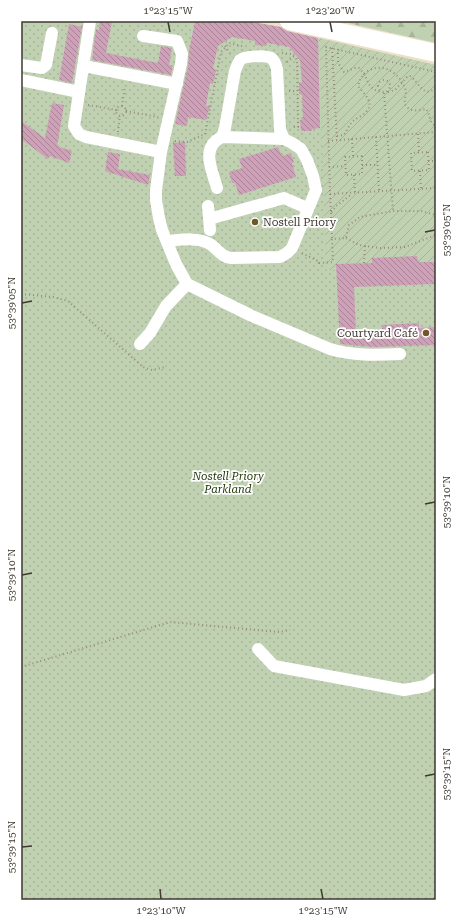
<svg xmlns="http://www.w3.org/2000/svg" width="457" height="921" viewBox="0 0 457 921" font-family="'Roboto Serif',serif">
	<defs>
		<pattern id="grass-dots" width="8" height="8" patternUnits="userSpaceOnUse"><rect width="8" height="8" fill="#c0d1b2"/><path d="M2 2h.1M6 6h.1" fill="none" stroke="#a6b49a" stroke-width="1.8" stroke-linecap="round"/></pattern>
		<pattern id="forest-firs" width="22" height="20" patternUnits="userSpaceOnUse"><rect width="22" height="20" fill="#c0d1b2"/><path d="M5 1l3.5 6h-7zM16 11l3.5 6h-7z" fill="#a6b49a"/></pattern>
		<pattern id="garden-furrows" width="10" height="10" patternUnits="userSpaceOnUse"><rect width="10" height="10" fill="#c0d1b2"/><path d="M-1 1l2-2M0 10L10 0M9 11l2-2" fill="none" stroke="#a6b49a"/></pattern>
		<pattern id="building-back-hatch" width="6" height="6" patternUnits="userSpaceOnUse"><rect width="6" height="6" fill="#cfa1b9"/><path d="M-1 5l2 2M0 0l6 6M5-1l2 2" fill="none" stroke="#a98497"/></pattern>
	</defs>
	<rect width="100%" height="100%" fill="#eedfc8"/>
	<path fill="url(#grass-dots)" d="M21 21H237L436 65V900H21Z"/>
	<path fill="url(#forest-firs)" d="M339 21H436V43Z"/>
	<path fill="url(#garden-furrows)" d="M319 38 436 65V262H418L417 256 372 258V263L336 265V270H326Z"/>
	<path fill="url(#building-back-hatch)" d="M100 21H112L106 53 158 63 161 46 172 48 169 65H173L171 75 92 60 96 29 99 30Z
		M195 21H246L281 27 287 31 318 38 320 128 312 129V131H301L300 120 303 119 302 94H299V83L302 82 300 60 289 47 267 43 266 46 255 45V41L232 37 218 46 213 68 216 70 213 84 210 83 206 106H210L206 120 188 117 187 126 175 124 188 66 189 51Z
		M69 24 82 27 72 83 59 80Z
		M52 103 64 105 57 146 72 151 69 163 50 156 48 159 21 139V121L45 138Z
		M185 142 186 176H175L173 143Z
		M278 147 282 156 291 153 294 163H292L296 177 239 195 235 183H232L229 172 242 168 239 159Z
		M108 152 120 154 118 169 150 175 148 185 105 171Z
		M417 256 418 262H436V284L354 287 356 330H382V325L419 323V328L436 327V345L373 347 340 344 336 264 372 263V258Z"/>
	<g fill="none" stroke-linecap="round" stroke-linejoin="round">
		<path stroke="#978c7d" stroke-width="2" stroke-dasharray="1 3" stroke-linecap="butt" d="M225 46 230 53
			M332 48 337 140
			M338 49V63L344 72 355 68H359C369 77 366 90 382 92
			M282 53 292 54 297 60 298 127H292
			M287 62 294 57
			M436 72 326 47 330 194 436 188
			M378 86a6 6 0 1 1 12 0a6 6 0 1 1-12 0Z
			M289 91H297
			M388 92 395 90 407 77 410 76C419 82 424 100 436 87L435 72
			M384 93 393 211
			M88 105 117 110
			M122 106 125 86
			M116 111a5 5 0 1 1 10 0a5 5 0 1 1-10 0Z
			M126 111 158 117
			M118 132 120 116
			M205 134 221 52 229 43 242 46
			M418 134 419 152
			M337 136 344 135C347 130 349 125 353 121 359 116 374 112 368 99 366 95 361 90 358 86 360 79 362 74 368 71 383 62 399 73 405 88 408 95 401 103 408 108 413 112 421 110 426 109 431 115 428 122 436 126
			M376 137 379 191
			M352 139 353 156
			M175 141 187 142 205 134
			M328 141 436 132
			M428 152 429 170 412 171 411 153Z
			M362 156V174L346 175 345 157Z
			M428 161H436
			M362 165H377
			M329 167 345 166
			M420 171 421 189
			M354 175 355 193
			M330 194 331 213 336 206 352 194
			M331 213 332 238
			M346 238 359 245 380 248 405 247 433 236 436 234
			M302 253 318 261 319 263 333 262 332 239 346 238 349 225 360 217 393 211H421L436 215
			M364 263 365 246
			M21 294 53 297 68 301 143 367 152 370 166 367
			M21 667 170 622 279 632 290 630"/>
		<path stroke="#fff" stroke-width="12" d="M90 21 74 126 79 134 86 137 161 152 181 64 182 54 177 41 143 36
			M21 65 42 68 46 65 52 33
			M84 66 177 84
			M21 80 79 92
			M222 137 284 139
			M161 152 156 190V200L159 218 162 230 176 264 187 284 252 316 330 349C353 356 376 355 400 354
			M208 206 210 230
			M209 219 284 198 307 208
			M167 241C180 240 196 237 208 243 217 247 220 257 231 258L280 257 287 253 292 248 316 190 313 176 307 160 301 149 292 143 284 139 280 130 277 69C276 65 274 60 271 58 266 55 244 56 240 60 238 63 236 68 235 71L225 128 222 137C200 147 212 170 217 188
			M140 344 150 333 166 306 187 284
			M258 649 274 666 404 690 426 686 436 679"/>
		<path stroke="#fff" stroke-width="18" d="M289 21 436 53"/>
	</g>
	<path fill="none" stroke="#3f3931" stroke-width="1.5" d="M168 22 170 32M330 22 332 32M425 232 435 230M22 303 32 301M425 504 435 502M22 575 32 573M425 776 435 774M22 847 32 846M160 889 161 899M321 889 323 899"/>
	<g fill="#6f5828" stroke="#fff" stroke-width="1.5">
		<circle cx="255" cy="222" r="4"/>
		<circle cx="426" cy="333" r="4"/>
	</g>
	<g text-anchor="middle" dominant-baseline="central" stroke-width="3.5" stroke-linejoin="round" paint-order="stroke">
		<g font-size="11" fill="#3f3931" stroke="#fff" text-anchor="start">
			<text x="263" y="222">Nostell Priory</text>
			<text x="418" y="333" text-anchor="end">Courtyard Café</text>
		</g>
		<g font-size="11" font-style="italic" fill="#24380a" stroke="#fff">
			<text x="228" y="476">Nostell Priory<tspan x="228" dy="13">Parkland</tspan></text>
		</g>
	</g>
	<rect width="457" height="921" fill="none" stroke="#ffffff" stroke-width="44"/>
	<rect x="22" y="22" width="413" height="877" fill="none" stroke="#3f3931" stroke-width="1.5"/>
	<g font-size="10" text-anchor="middle" fill="#3f3931">
		<text x="168" y="14">1°23'15"W</text>
		<text x="330" y="14">1°23'20"W</text>
		<text transform="translate(446 230) rotate(-90)" y="4">53°39'05"N</text>
		<text transform="translate(11 303) rotate(-90)" y="4">53°39'05"N</text>
		<text transform="translate(446 502) rotate(-90)" y="4">53°39'10"N</text>
		<text transform="translate(11 575) rotate(-90)" y="4">53°39'10"N</text>
		<text transform="translate(446 774) rotate(-90)" y="4">53°39'15"N</text>
		<text transform="translate(11 847) rotate(-90)" y="4">53°39'15"N</text>
		<text x="161" y="914">1°23'10"W</text>
		<text x="323" y="914">1°23'15"W</text>
	</g>
</svg>
